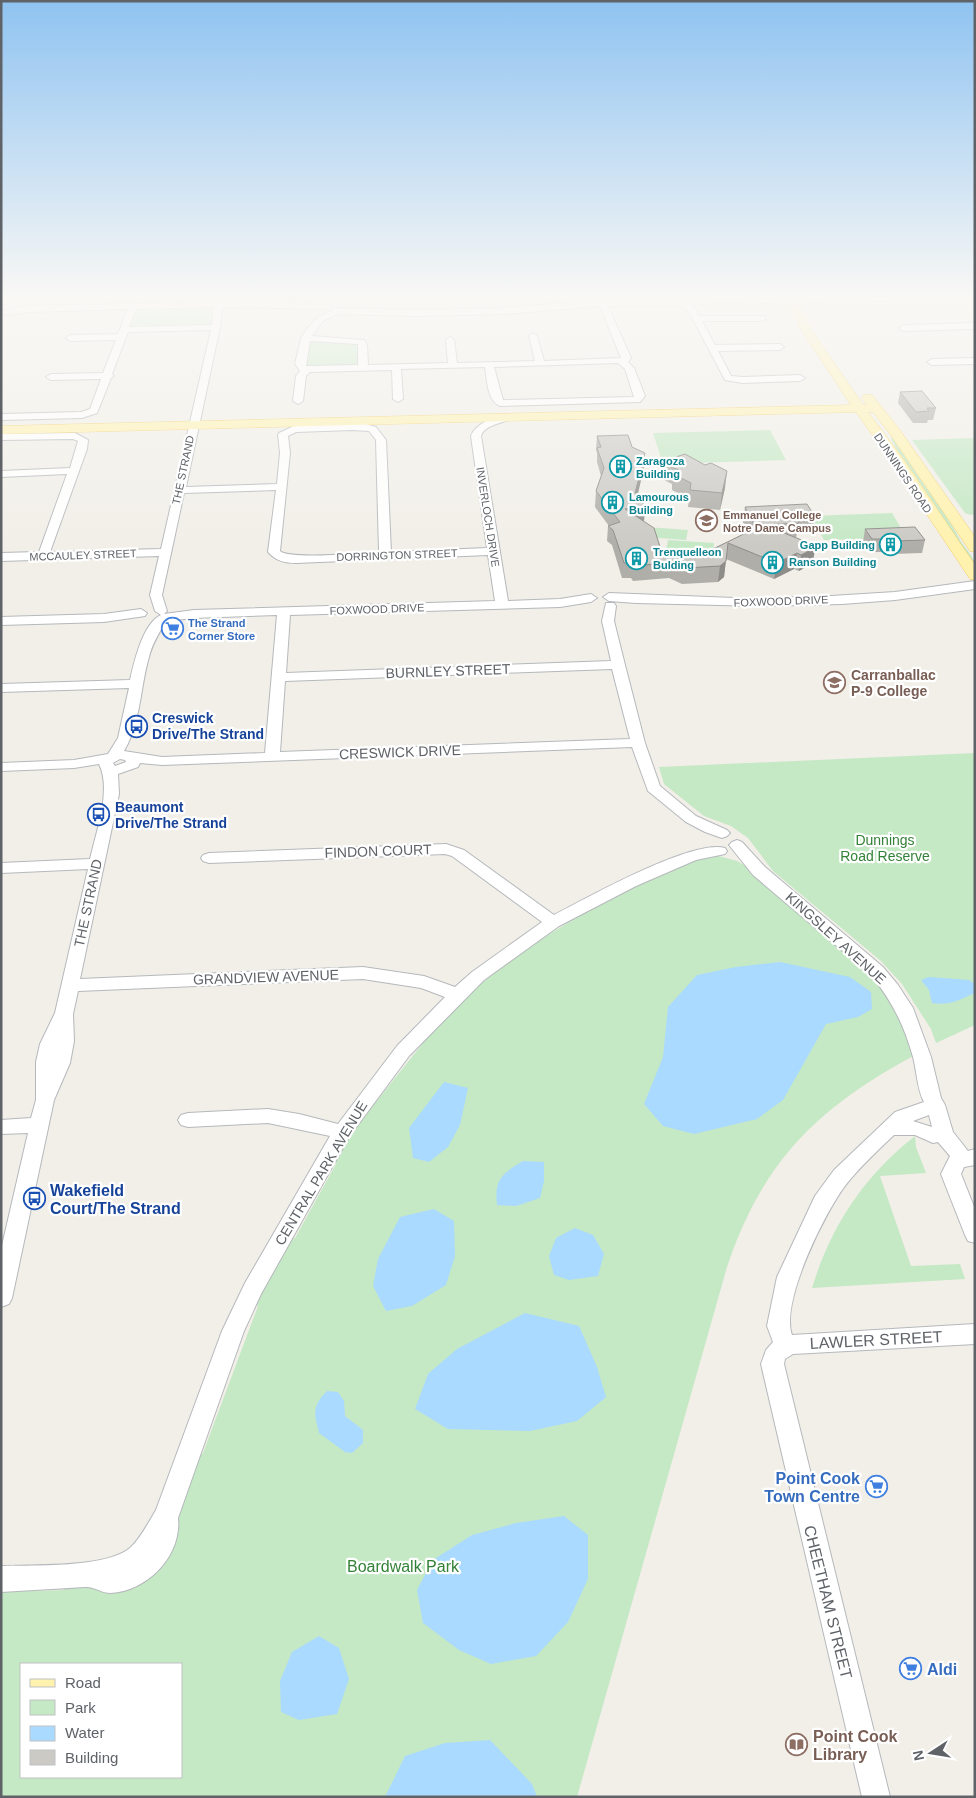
<svg xmlns="http://www.w3.org/2000/svg" width="976" height="1798" viewBox="0 0 976 1798" font-family="Arial,sans-serif">
	<rect width="100%" height="100%" fill="#f1efe8"/>
	<path fill="#c5e8c5" fill-rule="evenodd" d="M593 297H676L658 300 601 302 596 300Z
		M215 307 212 325 130 326 136 310 140 308Z
		M311 341 359 343V365L308 367 306 365 308 342Z
		M770 430 786 460 663 464 653 433Z
		M891 438H894C917 472 941 504 960 540 965 549 975 557 975 567L903 463Z
		M975 438V514L971 515 965 513 912 440Z
		M892 513 907 538 824 540 811 516Z
		M647 527 688 530 686 540 646 537Z
		M668 540 714 543 713 554 666 551Z
		M975 753V1025L936 1043 931 1029 902 984 881 961 773 871 748 838 731 826 704 816 664 784 659 767Z
		M715 855 737 861 749 868 877 980 902 1019 913 1056C816 1109 763 1161 727 1267L577 1797H1V1592L63 1590 70 1583 111 1587 194 1458 203 1453 258 1306 254 1301 287 1240 295 1238 336 1164 334 1159 369 1105 375 1103 423 1043 422 1039 450 1008 525 949 623 889 694 860ZM21 1664H181V1777H21Z
		M915 1136 916 1147 926 1173 880 1176 911 1266 960 1264 965 1279 812 1288C831 1226 864 1176 915 1136Z"/>
	<path fill="#aadaff" d="M780 962 850 977 871 992 872 1009 858 1017 826 1024 783 1100 757 1119 694 1134 663 1126 644 1104 663 1057 668 1007 697 975 736 967Z
		M929 977 969 980 975 984V993C959 1000 949 1006 932 1003L929 990 921 980Z
		M444 1082 468 1088 460 1125 448 1147 429 1162 413 1158 409 1128Z
		M523 1161 544 1162V1181L540 1198 516 1206 497 1205C494 1179 502 1174 523 1161Z
		M434 1209 454 1221 455 1256 446 1285 412 1306 386 1311 373 1286 378 1259 400 1217Z
		M575 1228 593 1235 604 1254 598 1276 569 1280 554 1275 549 1256 556 1238Z
		M525 1313 579 1326 597 1367 606 1397 577 1421 530 1431 448 1429 415 1409 428 1374 457 1349Z
		M327 1391 338 1392 344 1401 345 1416 363 1430V1443L352 1453 345 1452 319 1433C314 1413 312 1406 327 1391Z
		M564 1516 588 1535V1579L568 1622 536 1656 491 1664 459 1650 423 1623 417 1590 433 1560 472 1535 516 1523Z
		M319 1636 339 1648 349 1679 337 1714 299 1720 281 1712 280 1681 292 1652Z
		M490 1740 532 1784 537 1797H385L405 1756 445 1743Z"/>
	<g fill="none" stroke-linecap="round" stroke-linejoin="round">
		<defs>
			<path id="minor" d="M849 297H967L963 299 804 302 800 300 804 298Z
				M718 298 779 299 783 301 779 303 718 302 696 305 692 302 696 299Z
				M603 300H682L694 307 699 316H765V320L762 321H702L715 345 780 344 784 347 780 350 718 351 731 376 742 377 800 375 805 378 800 381 742 383 725 380 688 310 680 306H608L631 358 628 362 634 368 645 396 640 402 500 406C487 401 487 379 485 367L401 369 403 399 398 402 393 399 392 370 310 372 306 376 303 401 298 404 293 401 296 376 300 371 295 364 301 338 307 329 317 318 336 308 416 310 505 308ZM600 306 621 358 544 361 537 336 533 333 529 336 535 361 457 363 454 340 450 337 446 340 448 363 368 365 367 345 364 340 312 336 323 321 337 314 416 316 505 314ZM310 341 358 344V365L306 366ZM618 363 625 369 634 397 503 400 494 367Z
				M220 302 328 303 332 306 328 309 222 307 220 327 186 487 277 484 280 453 278 435 279 433 294 426 362 423 376 427 386 440 391 552 487 548 471 436C475 424 497 414 509 416V420C500 423 484 426 481 436L508 601 560 599 591 594 597 598 591 602 560 607 290 615 286 673 611 661 602 621 606 603H614L616 606 614 621 625 665 645 743 660 786 696 816 727 830 730 833 727 836 722 838 705 832 686 822 648 791 632 747 162 765 140 763 138 767 118 774 119 794 80 979 363 967 424 976 455 987 472 972 542 922 452 856 445 854 209 863 203 861 201 858 203 855 209 853 446 844 464 850 554 915C587 898 692 839 725 848L727 851 725 854 696 860 636 886 559 926 484 980 409 1056 349 1137 261 1294 244 1331 178 1518C182 1556 147 1591 111 1593 101 1593 94 1586 85 1587 57 1589 29 1590 1 1592V1566C33 1565 106 1568 130 1548 141 1538 148 1523 156 1510L222 1331 245 1283 330 1136 268 1123 188 1127 181 1125 178 1120 181 1115 188 1113 268 1109 299 1114 338 1124 397 1046 445 997 421 988 363 979 78 991 73 1014 74 1041 70 1063 54 1100 12 1298 9 1304 1 1307V1250L28 1133 1 1134V1120L31 1118 36 1100V1062L40 1044 55 1013 88 869 1 873V863L90 859C96 832 112 790 99 764L74 768 1 771V763L74 760 108 754 118 738 129 688 1 692V684L130 680C134 662 143 623 161 615L155 611 150 595 159 556 1 561V553L39 552 67 474 1 477V471L70 468 78 441 73 439 1 440V434L75 433 88 440 87 449 50 552 161 549 211 330 128 332 112 374 114 376 111 378 97 413 82 418 1 420V414L81 412 90 409 101 379 51 380 46 377 51 374 103 373 116 340 70 341 66 338 70 335 118 334 128 309 30 312 5 315 1 311 30 306ZM214 307 212 325 129 327 136 309ZM352 430 369 431 376 440 379 552C362 553 290 560 280 551L290 453 288 436 296 432ZM276 490 268 552C276 561 285 563 296 563L488 555 495 601 194 610 164 614 167 611 162 595 184 493ZM277 615 265 753 162 757 124 751C141 723 140 687 149 657 152 644 159 633 166 621L194 618ZM612 669 630 739 280 752 285 681ZM120 759 125 760 126 762 115 766 113 763Z
				M975 323V329L903 331 899 328 903 325Z
				M975 358V364L932 365 927 362 932 359Z
				M975 581V589L895 600 842 604 761 606 636 603 609 601 603 597 609 593 734 598 815 597 895 592Z
				M141 609 147 613 145 616 104 622 1 625V617L104 614Z
				M737 840 742 842 765 867 883 967 898 985 913 1008 931 1057 941 1098 945 1105 953 1132 968 1151 975 1149V1165L964 1167 961 1174 975 1209V1243L968 1241 965 1235 941 1174 950 1156 938 1142 933 1143 915 1135H894C878 1150 862 1165 848 1182 826 1209 780 1302 792 1335L975 1324V1344L793 1354 785 1359 784 1364 890 1797H862L761 1364 766 1350 773 1342 767 1326 777 1277 815 1196 834 1170 895 1112 924 1102C917 1089 917 1072 913 1057 904 1025 892 1001 871 975L753 875 729 845 732 842ZM929 1115 932 1127 913 1121Z"/>
			<path id="major" d="M780 298 796 304 801 308 810 328 863 405H867L862 398 864 395H872L899 429 975 537V552L970 551 890 434 873 412H868L904 460 975 565V580L970 579 894 465 856 412 1 434V426L851 405 800 328 793 312 775 301Z"/>
		</defs>
		<use href="#minor" stroke="#b5b8bc" stroke-width="2"/>
		<use href="#major" stroke="#f2c960" stroke-width="1"/>
		<use href="#minor" fill="#fff" fill-rule="evenodd"/>
		<use href="#major" fill="#fff2af" fill-rule="evenodd"/>
	</g>
	<path fill="#afaea9" d="M900 392 936 408 933 420H928L927 423H913L898 403Z
		M597 436 632 447 644 467 637 495 645 506 644 521H643L662 553 711 550 748 532 743 522 745 507 815 517 812 533H797L796 538 809 543 813 563 799 571 794 569 774 579 726 559 724 577 718 582 682 584 669 578 633 581 631 578H622L612 545 607 541 608 526H609L595 507 596 491 601 476 597 462V453L596 450Z
		M661 462 725 488 720 510 688 507 689 499 672 490V484L660 478Z
		M865 529 925 540 922 553 892 554 890 552H870L863 542Z"/>
	<path fill="#8f8d8a" d="M645 453 644 467 635 507 645 506 644 521 624 524 625 509 635 493Z
		M727 471 725 488 720 510 722 493Z
		M728 543 724 577 718 582 720 566Z
		M809 543 808 551 815 548 813 563 799 571 801 555 807 544Z
		M797 553 794 569 774 579 777 563Z"/>
	<path fill="#cccac5" stroke="#8f8d8a" d="M922 391 936 408H927L929 411 916 412 900 392Z
		M628 435 632 447 645 453 635 493 645 506 625 509 654 528 662 553 711 550 756 528 745 507 807 504 815 517 796 518 799 523 764 525 809 543 807 544 815 548 801 555 797 553 777 563 728 543 726 561 720 566 684 568 671 562 635 566 633 562 624 563 613 530 608 526 620 522 596 491 604 468 597 448 601 447 597 436Z
		M685 454 705 465 711 463 727 471 722 493 690 490 691 483 673 474 681 471 661 462Z
		M915 527 925 540 894 541 893 539H872L865 529Z"/>
	<linearGradient id="sky" x2="0" y2="1"><stop stop-color="#8fc3f1"/><stop offset="0.54" stop-color="#f9f8f5"/><stop offset="1" stop-color="#f9f8f5" stop-opacity="0"/></linearGradient>
	<rect width="976" height="548" fill="url(#sky)"/>
	<defs>
		<symbol id="building-ring" viewBox="-11 -11 22 22"><circle r="9.5" fill="#fff" stroke="#0f9aa8" stroke-width="1.5"/><path d="M-4-6H4V6H1V3H-1V6H-4ZM-2.5-4.3h1.7v1.8h-1.7ZM.8-4.3h1.7v1.8H.8ZM-2.5-1h1.7V.8h-1.7ZM.8-1h1.7V.8H.8Z" fill="#0f9aa8"/></symbol>
		<symbol id="school-ring" viewBox="-11 -11 22 22"><circle r="9.5" fill="#fff" stroke="#8d6e63" stroke-width="1.5"/><path d="M0-5L7-2L0 1L-7-2ZM-4 1L0 2.5L4 1V4Q0 6-4 4Z" fill="#8d6e63"/></symbol>
		<symbol id="supermarket-ring" viewBox="-11 -11 22 22"><circle r="9.5" fill="#fff" stroke="#3f7fe0" stroke-width="1.5"/><path d="M-6-5.5h2.5l.6 2H6L4.5 2H-2.5L-4.4-4H-6ZM-1.5 3.2a1.3 1.3 0 1 0 .1 0ZM3 3.2a1.3 1.3 0 1 0 .1 0Z" fill="#3f7fe0"/></symbol>
		<symbol id="bus-ring" viewBox="-11 -11 22 22"><circle r="9.5" fill="#fff" stroke="#1a4fb4" stroke-width="1.5"/><path d="M-5-6H5V4H4V6H2V4H-2V6H-4V4H-5ZM-3.5-4V0h7V-4ZM-3.5 1.2v1.5H-2V1.2ZM2 1.2v1.5H3.5V1.2Z" fill="#1a4fb4"/></symbol>
		<symbol id="library-ring" viewBox="-11 -11 22 22"><circle r="9.5" fill="#fff" stroke="#8d6e63" stroke-width="1.5"/><path d="M-6-4Q-3-5.5-.7-3.5V5Q-3 3-6 4ZM6-4Q3-5.5 .7-3.5V5Q3 3 6 4Z" fill="#8d6e63"/></symbol>
	</defs>
	<g fill-rule="evenodd">
		<use href="#building-ring" x="608" y="454" width="25" height="25"/>
		<use href="#building-ring" x="600" y="490" width="25" height="25"/>
		<use href="#school-ring" x="694" y="508" width="25" height="25"/>
		<use href="#building-ring" x="878" y="532" width="25" height="25"/>
		<use href="#building-ring" x="624" y="546" width="25" height="25"/>
		<use href="#building-ring" x="760" y="550" width="25" height="25"/>
		<use href="#supermarket-ring" x="160" y="616" width="25" height="25"/>
		<use href="#school-ring" x="822" y="670" width="25" height="25"/>
		<use href="#bus-ring" x="124" y="714" width="25" height="25"/>
		<use href="#bus-ring" x="86" y="802" width="25" height="25"/>
		<use href="#bus-ring" x="22" y="1186" width="25" height="25"/>
		<use href="#supermarket-ring" x="864" y="1474" width="25" height="25"/>
		<use href="#supermarket-ring" x="898" y="1656" width="25" height="25"/>
		<use href="#library-ring" x="784" y="1732" width="25" height="25"/>
	</g>
	<g text-anchor="middle" dominant-baseline="central" stroke-width="4.5" stroke-linejoin="round" paint-order="stroke">
		<g font-size="11" font-weight="bold" fill="#0d838f" stroke="#fff" text-anchor="start">
			<text x="636" y="461">Zaragoza<tspan x="636" dy="13">Building</tspan></text>
			<text x="629" y="497">Lamourous<tspan x="629" dy="13">Building</tspan></text>
			<text x="875" y="545" text-anchor="end">Gapp Building</text>
			<text x="653" y="552">Trenquelleon<tspan x="653" dy="13">Bulding</tspan></text>
			<text x="789" y="562">Ranson Building</text>
		</g>
		<g font-size="11" fill="#5f6368" stroke="#fff">
			<text transform="translate(183 470) rotate(-78)">THE STRAND</text>
			<text transform="translate(903 473) rotate(56)">DUNNINGS ROAD</text>
			<text transform="translate(488 517) rotate(81)">INVERLOCH DRIVE</text>
			<text transform="translate(83 555) rotate(-2)">MCCAULEY STREET</text>
			<text transform="translate(397 555) rotate(-2)">DORRINGTON STREET</text>
			<text transform="translate(781 601) rotate(-2)">FOXWOOD DRIVE</text>
			<text transform="translate(377 609) rotate(-2)">FOXWOOD DRIVE</text>
		</g>
		<g font-size="11" font-weight="bold" fill="#785e54" stroke="#fff" text-anchor="start">
			<text x="723" y="515">Emmanuel College<tspan x="723" dy="13">Notre Dame Campus</tspan></text>
		</g>
		<g font-size="11" font-weight="bold" fill="#366cbe" stroke="#fff" text-anchor="start">
			<text x="188" y="623">The Strand<tspan x="188" dy="13">Corner Store</tspan></text>
		</g>
		<g font-size="14" fill="#5f6368" stroke="#fff">
			<text transform="translate(448 671) rotate(-2)">BURNLEY STREET</text>
			<text transform="translate(400 752) rotate(-2)">CRESWICK DRIVE</text>
			<text transform="translate(378 851) rotate(-2)">FINDON COURT</text>
			<text transform="translate(88 903) rotate(-78)">THE STRAND</text>
			<text transform="translate(836 938) rotate(42)">KINGSLEY AVENUE</text>
			<text transform="translate(266 977) rotate(-2)">GRANDVIEW AVENUE</text>
			<text transform="translate(321 1173) rotate(-59)">CENTRAL PARK AVENUE</text>
		</g>
		<g font-size="14" font-weight="bold" fill="#785e54" stroke="#fff" text-anchor="start">
			<text x="851" y="675">Carranballac<tspan x="851" dy="16">P-9 College</tspan></text>
		</g>
		<g font-size="14" font-weight="bold" fill="#164399" stroke="#fff" text-anchor="start">
			<text x="152" y="718">Creswick<tspan x="152" dy="16">Drive/The Strand</tspan></text>
			<text x="115" y="807">Beaumont<tspan x="115" dy="16">Drive/The Strand</tspan></text>
		</g>
		<g font-size="14" fill="#348238" stroke="#fff">
			<text x="885" y="840">Dunnings<tspan x="885" dy="16">Road Reserve</tspan></text>
		</g>
		<g font-size="16" font-weight="bold" fill="#164399" stroke="#fff" text-anchor="start">
			<text x="50" y="1190">Wakefield<tspan x="50" dy="18">Court/The Strand</tspan></text>
		</g>
		<g font-size="16" fill="#5f6368" stroke="#fff">
			<text transform="translate(876 1340) rotate(-3)">LAWLER STREET</text>
			<text transform="translate(828 1602) rotate(76)">CHEETHAM STREET</text>
		</g>
		<g font-size="16" font-weight="bold" fill="#366cbe" stroke="#fff" text-anchor="end">
			<text x="860" y="1478">Point Cook<tspan x="860" dy="18">Town Centre</tspan></text>
			<text x="927" y="1669" text-anchor="start">Aldi</text>
		</g>
		<g font-size="16" fill="#348238" stroke="#fff">
			<text x="403" y="1566">Boardwalk Park</text>
		</g>
		<g font-size="16" font-weight="bold" fill="#785e54" stroke="#fff" text-anchor="start">
			<text x="813" y="1736">Point Cook<tspan x="813" dy="18">Library</tspan></text>
		</g>
	</g>
	<rect width="976" height="1798" fill="none" stroke="#5f6368" stroke-width="5"/>
	<rect x="20" y="1663" width="162" height="115" fill="#ffffff" stroke="#bfc1c3"/>
	<rect x="30" y="1679" width="25" height="8" fill="#fff2af" stroke="#bfc1c3"/>
	<text x="65" y="1688" font-size="15" fill="#5f6368">Road</text>
	<rect x="30" y="1700" width="25" height="15" fill="#c5e8c5" stroke="#bfc1c3"/>
	<text x="65" y="1713" font-size="15" fill="#5f6368">Park</text>
	<rect x="30" y="1726" width="25" height="15" fill="#aadaff" stroke="#bfc1c3"/>
	<text x="65" y="1738" font-size="15" fill="#5f6368">Water</text>
	<rect x="30" y="1750" width="25" height="15" fill="#cccac5" stroke="#bfc1c3"/>
	<text x="65" y="1763" font-size="15" fill="#5f6368">Building</text>
	<g transform="translate(931 1753) rotate(258)" stroke="#ffffff" stroke-width="4" paint-order="stroke">
	<path d="M0-4L9 19L0 12L-9 19Z" fill="#5f6368"/>
	<text y="-8" font-size="14" font-weight="bold" text-anchor="middle" fill="#5f6368">N</text>
	</g>
</svg>
